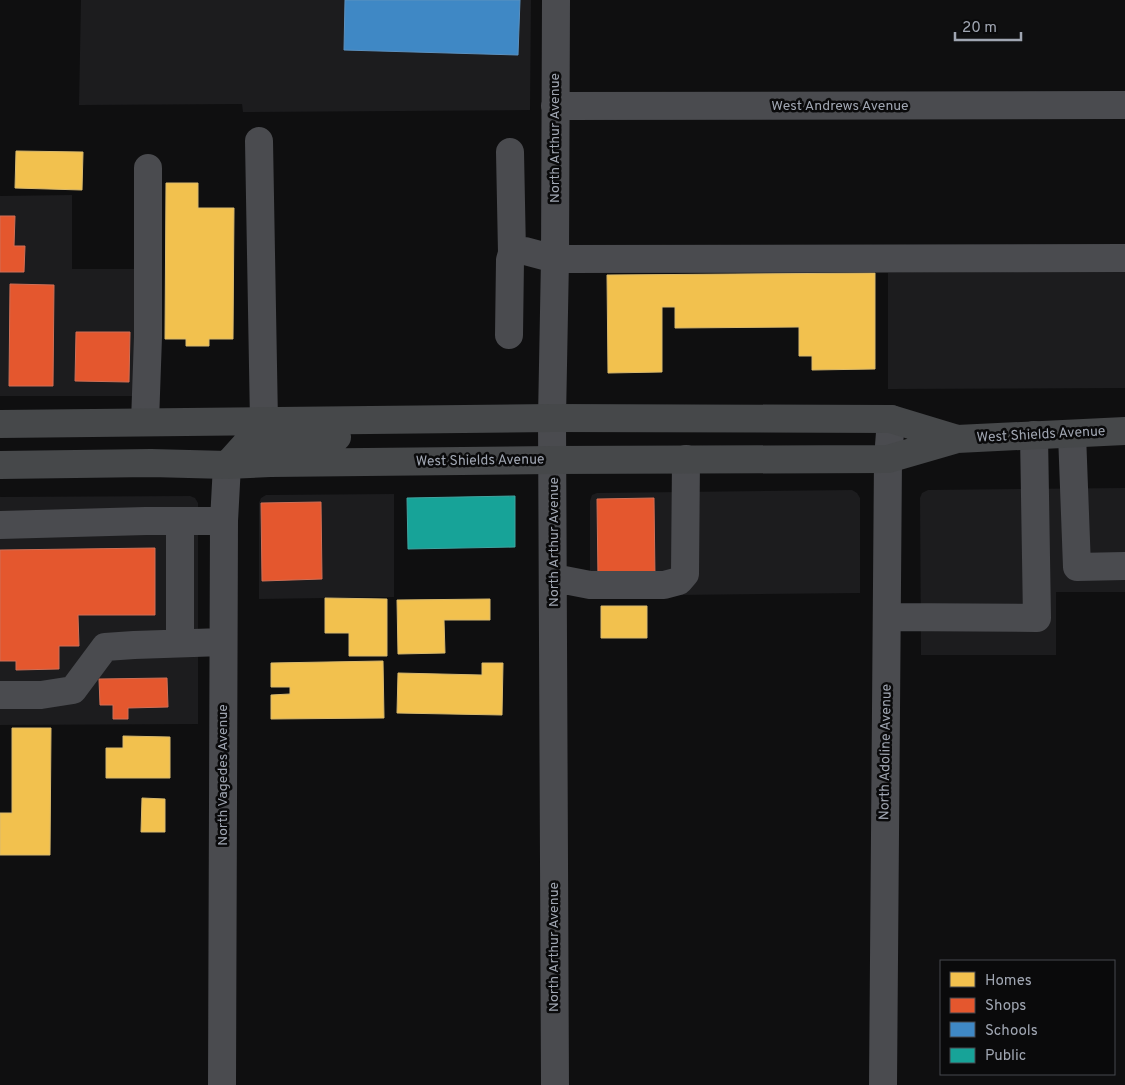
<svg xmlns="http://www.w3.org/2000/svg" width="1125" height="1085" viewBox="0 0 1125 1085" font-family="Overpass,sans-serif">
	<rect width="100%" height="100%" fill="#0f0f10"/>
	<path fill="#1c1c1e" d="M81 0H531L530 110 243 112 242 104 79 105Z
		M72 195V269H137L136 396H0V196Z
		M1125 271V388L888 389V273Z
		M1125 488V592H1056V655H921L920 498 922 493 928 490Z
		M852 490 857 493 860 498V593L590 596V501L592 495 597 493Z
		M394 494V597L259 599V503L261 498 266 495Z
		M190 496 195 498 198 503V724L0 725V497Z"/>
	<path fill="#f2c14e" stroke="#d9b96c" d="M16 151 83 152 82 190 15 188Z
		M166 183H198V208H234L233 339H209V346H186V339H165Z
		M875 273V369L812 370V356H799V327L675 328V307H662V372L608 373 607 275Z
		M325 598 387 599V656H349V633H325Z
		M490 599V620H444L445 653 398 654 397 600Z
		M601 606H647V638H601Z
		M383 661 384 718 271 719V695L290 694V687H271V663Z
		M482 663H503L502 715 397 713 398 673 482 675Z
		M12 728H51L50 855H0V813H12Z
		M123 736 170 737V778H106V748H123Z
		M142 798 165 799V832H141Z"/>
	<path fill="#e4572e" stroke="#d06f56" d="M0 216H15L14 246H25L24 272H0Z
		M10 284 54 285 53 386H9Z
		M76 332H130L129 382 75 381Z
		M654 498 655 578 598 579 597 499Z
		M321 502 322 579 262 581 261 503Z
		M155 548V615H78L79 646H59V669L16 670V661H0V550Z
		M167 678 168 707 128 708V719H113V705H100L99 679Z"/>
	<path fill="#3f88c5" stroke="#5c91bf" d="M345 0H520L518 55 344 50Z"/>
	<path fill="#17a398" stroke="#40a4a0" d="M515 496V547L408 549 407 498Z"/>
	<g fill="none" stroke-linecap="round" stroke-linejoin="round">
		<path stroke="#4a4b4f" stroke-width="28" d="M555 106 1125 105
			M259 141 264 422
			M510 152 512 253
			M509 335 510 260 512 253 525 251 555 259 1125 258
			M145 422 148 337V168
			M1072 434 1077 567 1125 566
			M180 521V643
			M0 525 146 521H224
			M554 578 590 585H664L679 581 685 574 686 459
			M887 617 1037 618 1034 435
			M0 695H41L73 690 105 647 134 645 223 642
			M222 1085 224 521 227 465
			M555 1085 552 418 555 259 556 0
			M883 1085 888 459 891 419"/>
		<path stroke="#46484a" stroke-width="28" d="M0 424 552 418 891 419 957 439
			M0 465 151 463 227 465 270 463 553 460 888 459 957 439 1125 431
			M227 465 245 445 337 437"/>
	</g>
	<g text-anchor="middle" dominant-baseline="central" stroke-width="5" stroke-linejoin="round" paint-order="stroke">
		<g font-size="14" fill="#a0a6b2" stroke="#0a0a0b">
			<text x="840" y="106">West Andrews Avenue</text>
			<text transform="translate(555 138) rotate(-90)">North Arthur Avenue</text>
			<text transform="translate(1041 435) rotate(-3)">West Shields Avenue</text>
			<text transform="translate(480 461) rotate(-1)">West Shields Avenue</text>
			<text transform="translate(554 542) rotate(-90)">North Arthur Avenue</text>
			<text transform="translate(886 752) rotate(-89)">North Adoline Avenue</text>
			<text transform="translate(223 775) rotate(-90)">North Vagedes Avenue</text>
			<text transform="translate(554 947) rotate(-90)">North Arthur Avenue</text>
		</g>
	</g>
	<rect x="940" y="960" width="175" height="115" fill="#0a0a0b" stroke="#46484e"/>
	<rect x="950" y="972" width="25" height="15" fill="#f2c14e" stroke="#46484e"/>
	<text x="985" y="985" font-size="15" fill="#a0a6b2">Homes</text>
	<rect x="950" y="998" width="25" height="15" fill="#e4572e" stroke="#46484e"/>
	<text x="985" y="1010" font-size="15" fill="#a0a6b2">Shops</text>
	<rect x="950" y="1022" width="25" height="15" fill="#3f88c5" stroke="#46484e"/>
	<text x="985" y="1035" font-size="15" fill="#a0a6b2">Schools</text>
	<rect x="950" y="1048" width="25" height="15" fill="#17a398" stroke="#46484e"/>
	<text x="985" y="1060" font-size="15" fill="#a0a6b2">Public</text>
	<path d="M955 32v8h66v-8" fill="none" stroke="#a0a6b2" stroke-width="2.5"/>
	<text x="962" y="32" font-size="15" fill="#a0a6b2" stroke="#0a0a0b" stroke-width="4" paint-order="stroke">20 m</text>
</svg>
